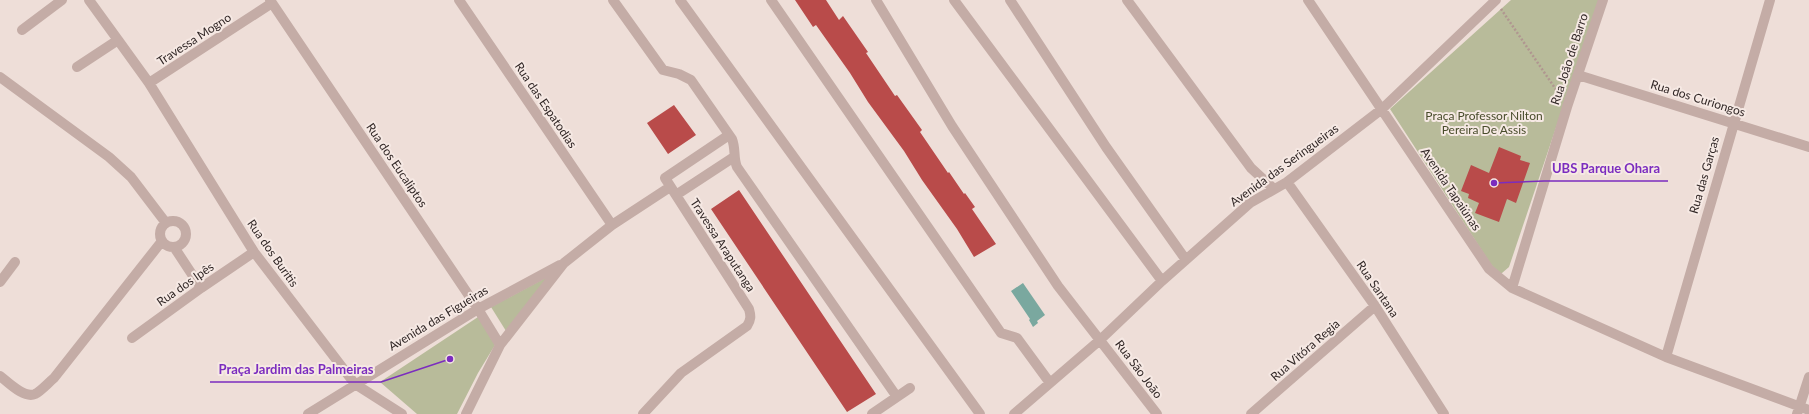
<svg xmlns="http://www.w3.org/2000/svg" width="1809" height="414" viewBox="0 0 1809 414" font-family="Lato,sans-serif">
	<rect width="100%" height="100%" fill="#eeded8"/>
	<path fill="#b8bb9a" d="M1511 0H1599L1509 267 1502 273H1498L1490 263 1390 109Z
		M549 276 506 331 491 307Z
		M478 317 495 345 478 373 457 414H417L380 382Z"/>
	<path fill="#7aa89f" d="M1023 283 1045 315 1037 321 1038 323 1033 327 1029 320 1030 319 1011 291Z"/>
	<path fill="#b94b4a" d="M795 0H826L839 20 843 16 868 52 866 53 895 96 897 95 922 130 920 132 948 173 949 172 964 194 965 193 975 207 972 209 996 244 974 257 957 229 922 180 904 151 868 102 850 73 816 25 813 27Z
		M674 105 696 135 668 154 647 123Z
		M1499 147 1521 156 1520 160 1530 163 1516 203 1507 199 1499 222 1475 213 1479 203 1468 198 1469 194 1461 191 1471 165 1489 173Z
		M739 190 876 394 847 412 711 209Z"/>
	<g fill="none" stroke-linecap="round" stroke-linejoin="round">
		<path stroke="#b09690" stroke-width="2.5" stroke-dasharray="2 2" stroke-linecap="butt" d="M1501 9 1559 94"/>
		<path stroke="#c4aca6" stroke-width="10" d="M89 0 118 40
			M270 0 478 309 500 345
			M459 0 612 225
			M613 0 663 70 679 74 691 80 732 139C736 149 733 158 737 167L897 397
			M680 0 980 414
			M771 0 1001 333 1017 338 1050 383
			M876 0 952 126 1058 286 1157 414
			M954 0 1162 281
			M1010 0 1106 147 1186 260
			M1127 0 1251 168 1274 189
			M1308 0 1489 269 1512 288 1666 357 1809 410
			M22 30 62 0
			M77 67 118 40 149 83 254 252 355 384 402 414
			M1578 75 1809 147
			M0 77 109 157 131 177 166 223
			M149 83 272 3
			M1287 182 1375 306 1444 414
			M676 195 734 157
			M160 234a13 13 0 1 1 26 0a13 13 0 1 1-26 0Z
			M174 247 201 288
			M0 282 15 262
			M1512 288 1567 107 1603 0
			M132 338 201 288 254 252
			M1666 357 1770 0
			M0 376C8 382 24 399 35 394 41 391 48 383 54 378L162 241
			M308 414 478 309 560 265
			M466 414 500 345 564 263 612 225 670 187
			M643 414 681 373 747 326C751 320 751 316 749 309L665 178 729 135
			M872 414 910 388
			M1014 414 1100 340 1162 281 1250 203 1287 182 1382 109 1496 0
			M1251 414 1375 306
			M1797 414 1809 377"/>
	</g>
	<g text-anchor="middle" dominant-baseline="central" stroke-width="4" stroke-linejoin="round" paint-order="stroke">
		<g font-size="12" fill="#312726" stroke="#f6e9e4">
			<text transform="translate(194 39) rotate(-33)">Travessa Mogno</text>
			<text transform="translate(1569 59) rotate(-72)">Rua João de Barro</text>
			<text transform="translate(1698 98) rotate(17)">Rua dos Curiongos</text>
			<text transform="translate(546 105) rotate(56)">Rua das Espatodias</text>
			<text transform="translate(397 165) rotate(56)">Rua dos Eucaliptos</text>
			<text transform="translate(1284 165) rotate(-36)">Avenida das Seringueiras</text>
			<text transform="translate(1704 175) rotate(-74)">Rua das Garças</text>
			<text transform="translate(1451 189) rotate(56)">Avenida Tapaiúnas</text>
			<text transform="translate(723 245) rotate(57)">Travessa Araputanga</text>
			<text transform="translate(273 253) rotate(55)">Rua dos Buritis</text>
			<text transform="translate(185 284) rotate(-35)">Rua dos Ipês</text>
			<text transform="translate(1378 289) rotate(56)">Rua Santana</text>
			<text transform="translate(438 318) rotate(-31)">Avenida das Figueiras</text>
			<text transform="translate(1305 350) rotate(-41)">Rua Vitóra Regia</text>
			<text transform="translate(1139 369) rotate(53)">Rua São João</text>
		</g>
		<g font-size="12" fill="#494d2c" stroke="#f6e9e4">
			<text x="1484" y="115">Praça Professor Nilton<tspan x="1484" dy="14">Pereira De Assis</tspan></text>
		</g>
	</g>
	<path fill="none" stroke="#7b2cbf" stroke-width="1.5" d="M1494 183L1544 181H1668M450 359L381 382H210"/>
	<g fill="#7b2cbf" stroke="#f6e9e4" stroke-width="1.5">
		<circle cx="1494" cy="183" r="4"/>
		<circle cx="450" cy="359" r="4"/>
	</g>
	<g font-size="13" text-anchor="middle" font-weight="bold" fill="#7b2cbf" stroke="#f6e9e4" stroke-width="4" stroke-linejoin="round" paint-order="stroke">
		<text x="1606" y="173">UBS Parque Ohara</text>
		<text x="296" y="374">Praça Jardim das Palmeiras</text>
	</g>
</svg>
